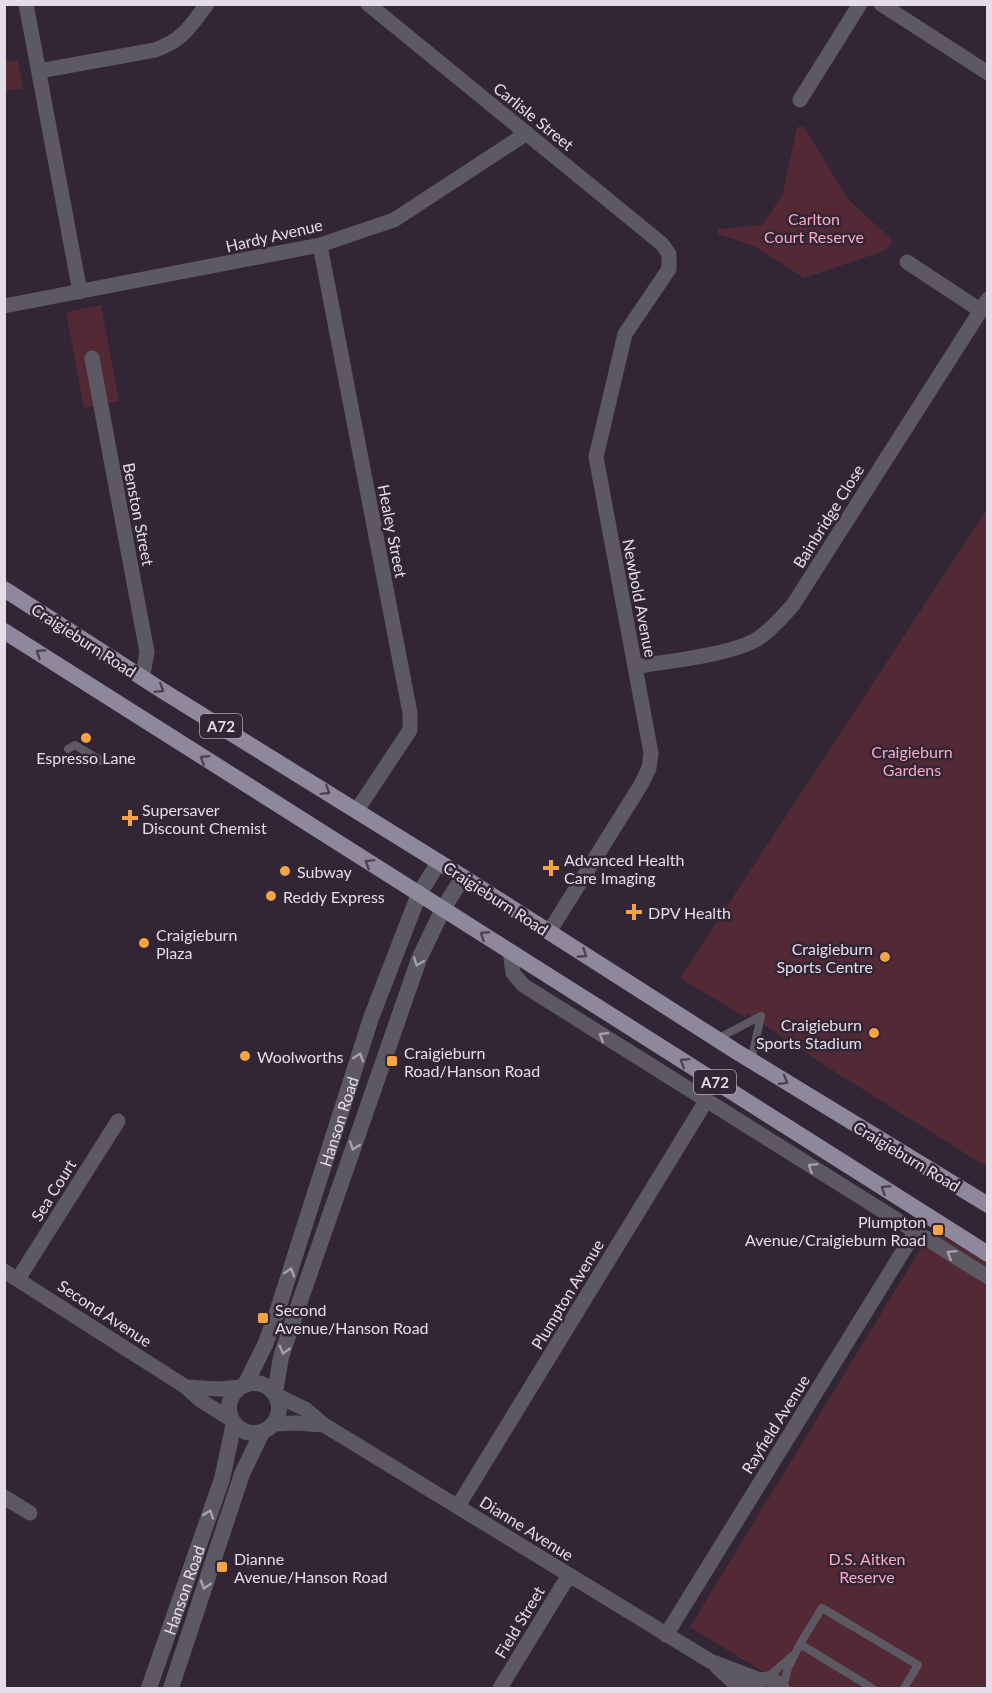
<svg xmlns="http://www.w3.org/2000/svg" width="992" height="1693" viewBox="0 0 992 1693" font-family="Lato,sans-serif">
	<rect width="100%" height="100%" fill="#322535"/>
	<path fill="#542936" d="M18 60 23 89 5 90V62Z
		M797 127H804L847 198 893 241 884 251 804 278 754 246 718 234V229L762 225 782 196Z
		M101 305 119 401 84 408 66 312Z
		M987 509V1167L832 1070 748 1014 745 1017 680 978Z
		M932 1230 987 1263V1688H789L690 1627Z"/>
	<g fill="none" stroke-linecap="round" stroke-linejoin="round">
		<path stroke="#5c5963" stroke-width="8" d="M68 749 75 745 103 762
			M717 1039 761 1016
			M751 1061 761 1016
			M767 1678 792 1656
			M783 1688 788 1668 800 1644
			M872 1688 800 1644 822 1608 918 1665 904 1688"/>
		<path stroke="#5c5963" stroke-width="15" d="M26 4 80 292
			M368 4 662 244 669 254V269L625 334 596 457 651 753 649 768 642 783 549 932
			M881 4 988 73
			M39 71 155 50C183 40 190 27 207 4
			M800 100 860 4
			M320 245 410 713V730L357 810
			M907 262 980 310
			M4 306 320 245 394 220 527 133
			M92 358 147 652 144 669 140 676
			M635 667C667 661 733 655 759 638 772 629 782 617 793 605L988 299
			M510 951 513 973 523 985 988 1277
			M4 1271 186 1387 200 1400 232 1420
			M18 1279 118 1121
			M186 1387 219 1389 241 1387
			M276 1395 305 1409 324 1425 710 1661 760 1680
			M274 1424 296 1423 324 1425
			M4 1497 30 1513
			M458 1506 706 1101
			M666 1635 915 1232
			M717 1667 740 1688
			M500 1688 569 1575
			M751 1688C760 1676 773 1676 782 1688"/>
		<g stroke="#5c5963" stroke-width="16">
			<circle cx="254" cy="1408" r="25"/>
			<path id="s1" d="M245 1385 265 1345 278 1309 371 1018 419 894 439 862"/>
			<path d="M275 1393 281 1357 291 1327 419 959 443 909 463 877"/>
			<path id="s2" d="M149 1688 222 1479 234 1423"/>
			<path d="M171 1688 242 1474 262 1432"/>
		</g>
		<path stroke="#8d889b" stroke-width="16" d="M4 589 163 691 463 877 737 1052 988 1205
			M4 631 988 1254"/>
	</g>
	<defs><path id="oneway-chevron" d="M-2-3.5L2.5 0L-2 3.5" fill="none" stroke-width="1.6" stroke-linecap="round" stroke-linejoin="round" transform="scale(1.5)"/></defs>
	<g stroke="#4d4354">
		<use href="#oneway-chevron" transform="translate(40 653) rotate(-147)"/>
		<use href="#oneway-chevron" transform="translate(160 689) rotate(32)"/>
		<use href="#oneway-chevron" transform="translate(204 759) rotate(-148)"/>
		<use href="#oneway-chevron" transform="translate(326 791) rotate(32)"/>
		<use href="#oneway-chevron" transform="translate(369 863) rotate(-148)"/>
		<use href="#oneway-chevron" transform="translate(484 935) rotate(-148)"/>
		<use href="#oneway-chevron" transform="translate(583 954) rotate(33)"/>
		<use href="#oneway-chevron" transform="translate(684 1062) rotate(-148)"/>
		<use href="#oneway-chevron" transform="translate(784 1081) rotate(31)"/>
		<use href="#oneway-chevron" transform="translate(885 1189) rotate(-148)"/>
	</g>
	<g stroke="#a7a1ac">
		<use href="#oneway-chevron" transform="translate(418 962) rotate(111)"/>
		<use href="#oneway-chevron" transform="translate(603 1036) rotate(-148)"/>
		<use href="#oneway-chevron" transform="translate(359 1057) rotate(-72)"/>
		<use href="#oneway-chevron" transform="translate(354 1146) rotate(109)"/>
		<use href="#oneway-chevron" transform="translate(812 1167) rotate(-148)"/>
		<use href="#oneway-chevron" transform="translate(951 1254) rotate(-148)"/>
		<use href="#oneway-chevron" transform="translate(290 1272) rotate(-72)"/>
		<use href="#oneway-chevron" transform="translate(284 1350) rotate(106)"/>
		<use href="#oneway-chevron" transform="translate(209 1514) rotate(-71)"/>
		<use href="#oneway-chevron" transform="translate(205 1585) rotate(108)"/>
	</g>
	<g fill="#f5a345" stroke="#322535" stroke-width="2">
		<circle cx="86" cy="738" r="6"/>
		<path d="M127 809h6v6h6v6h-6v6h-6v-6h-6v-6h6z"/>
		<path d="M548 859h6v6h6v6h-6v6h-6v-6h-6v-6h6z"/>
		<circle cx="285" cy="871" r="6"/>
		<circle cx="271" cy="896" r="6"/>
		<path d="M631 903h6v6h6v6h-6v6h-6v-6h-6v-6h6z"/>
		<circle cx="144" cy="943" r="6"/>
		<circle cx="885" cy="957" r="6"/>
		<circle cx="874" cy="1033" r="6"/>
		<circle cx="245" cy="1056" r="6"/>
		<rect x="386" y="1055" width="12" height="12" rx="3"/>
		<rect x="932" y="1224" width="12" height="12" rx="3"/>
		<rect x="257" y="1312" width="12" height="12" rx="3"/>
		<rect x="216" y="1561" width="12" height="12" rx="3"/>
	</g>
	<g text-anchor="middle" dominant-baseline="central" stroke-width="5" stroke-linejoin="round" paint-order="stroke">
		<g fill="#322535" stroke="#afa5b2" stroke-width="1.5">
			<rect x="200" y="714" width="42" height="24" rx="4.5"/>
			<rect x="694" y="1070" width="42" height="24" rx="4.5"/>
		</g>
		<g font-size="15" font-weight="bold" fill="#e4dce7">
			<text x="221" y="726">A72</text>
			<text x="715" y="1082">A72</text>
		</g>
		<g font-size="16" fill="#e4dce7" stroke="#322535">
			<text transform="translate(534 116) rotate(39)">Carlisle Street</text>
			<text transform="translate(274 235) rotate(-13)">Hardy Avenue</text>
			<text transform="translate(139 514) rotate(79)">Benston Street</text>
			<text transform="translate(828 516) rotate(-58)">Bainbridge Close</text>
			<text transform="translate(393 531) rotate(79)">Healey Street</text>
			<text transform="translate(640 598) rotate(79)">Newbold Avenue</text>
			<text transform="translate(84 640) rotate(33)">Craigieburn Road</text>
			<text transform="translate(496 898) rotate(33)">Craigieburn Road</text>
			<text stroke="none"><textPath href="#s1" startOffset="280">Hanson Road</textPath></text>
			<text transform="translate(907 1156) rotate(31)">Craigieburn Road</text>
			<text transform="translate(53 1190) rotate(-58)">Sea Court</text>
			<text transform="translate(567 1294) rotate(-59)">Plumpton Avenue</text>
			<text transform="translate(105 1313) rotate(33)">Second Avenue</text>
			<text transform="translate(775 1424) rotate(-58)">Rayfield Avenue</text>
			<text transform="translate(527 1528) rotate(32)">Dianne Avenue</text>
			<text stroke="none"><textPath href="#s2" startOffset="104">Hanson Road</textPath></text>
			<text transform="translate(519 1622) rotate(-59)">Field Street</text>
		</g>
		<g font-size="16" fill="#f9aabf" stroke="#322535">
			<text x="814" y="218">Carlton<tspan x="814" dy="18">Court Reserve</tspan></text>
			<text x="912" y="751">Craigieburn<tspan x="912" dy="18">Gardens</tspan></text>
			<text x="867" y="1558">D.S. Aitken<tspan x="867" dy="18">Reserve</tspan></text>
		</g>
		<g font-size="16" fill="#e4dce7" stroke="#322535" text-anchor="start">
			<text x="86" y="757" text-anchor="middle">Espresso Lane</text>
			<text x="142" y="809">Supersaver<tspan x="142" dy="18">Discount Chemist</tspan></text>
			<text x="564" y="859">Advanced Health<tspan x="564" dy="18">Care Imaging</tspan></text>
			<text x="297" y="871">Subway</text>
			<text x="283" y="896">Reddy Express</text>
			<text x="648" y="912">DPV Health</text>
			<text x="156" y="934">Craigieburn<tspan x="156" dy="18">Plaza</tspan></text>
			<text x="873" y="948" text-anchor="end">Craigieburn<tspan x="873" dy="18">Sports Centre</tspan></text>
			<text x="862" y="1024" text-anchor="end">Craigieburn<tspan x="862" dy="18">Sports Stadium</tspan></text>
			<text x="404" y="1052">Craigieburn<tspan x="404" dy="18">Road/Hanson Road</tspan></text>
			<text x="257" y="1056">Woolworths</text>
			<text x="926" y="1221" text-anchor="end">Plumpton<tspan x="926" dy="18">Avenue/Craigieburn Road</tspan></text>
			<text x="275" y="1309">Second<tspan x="275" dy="18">Avenue/Hanson Road</tspan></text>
			<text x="234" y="1558">Dianne<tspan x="234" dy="18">Avenue/Hanson Road</tspan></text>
		</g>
	</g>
	<rect width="992" height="1693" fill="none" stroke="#e4dce7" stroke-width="12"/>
</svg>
